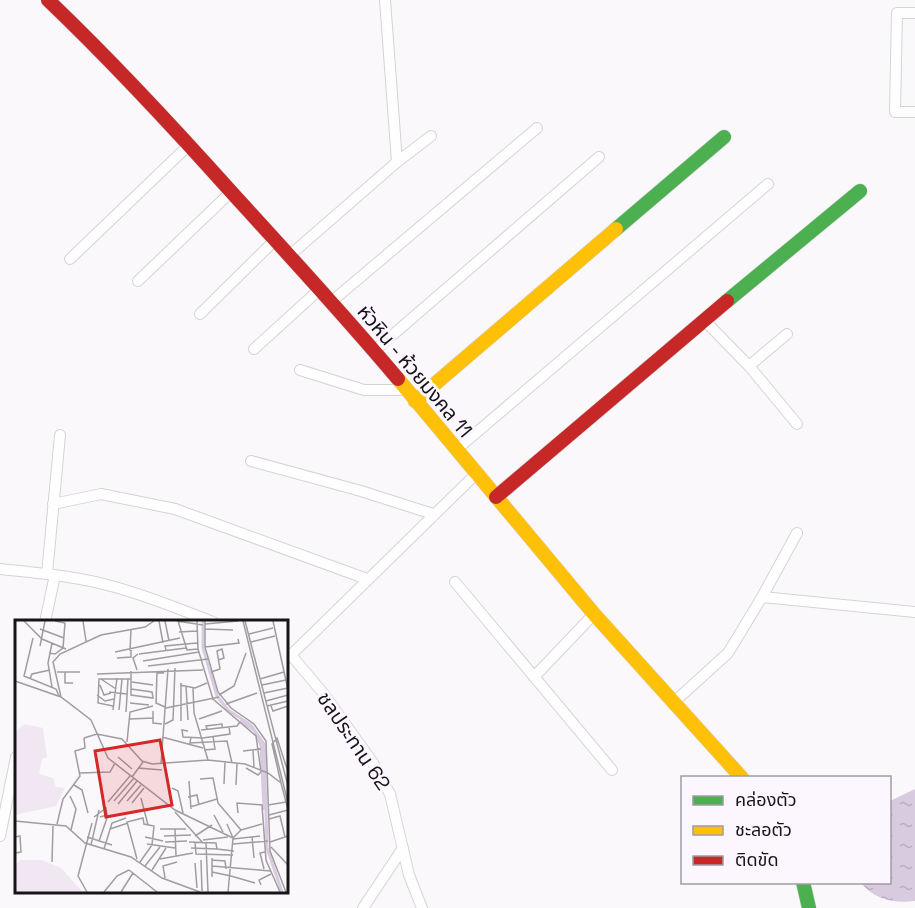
<svg xmlns="http://www.w3.org/2000/svg" width="915" height="908" viewBox="0 0 915 908" font-family="'Space Grotesk','Noto Sans Thai',sans-serif">
	<defs>
		<pattern id="water-ripples" width="26" height="14" patternUnits="userSpaceOnUse" patternTransform="scale(1.5)"><rect width="26" height="14" fill="#d9cbdf"/><path d="M2 4q2-2 4 0t4 0M15 11q2-2 4 0t4 0" fill="none" stroke="#baadbf"/></pattern>
	</defs>
	<rect width="100%" height="100%" fill="#fbf8fc"/>
	<path fill="url(#water-ripples)" d="M915 789V901C894 904 874 899 861 883L890 882V801Z"/>
	<g fill="none" stroke-linecap="round" stroke-linejoin="round">
		<defs>
			<path id="street" d="M385 0 397 162
				M915 13H897L895 112H915
				M289 256 397 162 431 136
				M70 259 189 145
				M138 281 232 191
				M331 302 537 128
				M200 314 275 240
				M704 320 749 366 797 424
				M254 349 320 289
				M374 351 599 157
				M749 366 787 334
				M300 370 364 390H406
				M456 450 768 184
				M251 461 361 491 433 514
				M53 504 101 494 175 509 367 579
				M0 569C37 573 75 576 111 586 146 595 179 609 213 622
				M47 574 60 435
				M455 582 612 770
				M762 597 797 533
				M45 622 55 575
				M286 653 291 655 323 693 373 763 390 794 409 875 422 908
				M291 655 476 474
				M534 677 594 614
				M673 703 728 653 762 597 915 612
				M0 836 16 757
				M363 908 403 848"/>
			<path id="fast" d="M616 229 724 137
				M727 301 860 191
				M803 882 809 908"/>
			<path id="slow" d="M398 379 594 614 742 778
				M415 401 616 229"/>
			<path id="jam" d="M48 0C113 62 174 128 234 195 289 255 345 316 398 379
				M496 497 727 301"/>
		</defs>
		<use href="#street" stroke="#d5d3d6" stroke-width="12"/>
		<use href="#fast" stroke="#d5d3d6" stroke-width="15"/>
		<use href="#slow" stroke="#d5d3d6" stroke-width="15"/>
		<use href="#jam" stroke="#d5d3d6" stroke-width="15"/>
		<use href="#street" stroke="#fefeff" stroke-width="10"/>
		<use href="#fast" stroke="#4caf50" stroke-width="14"/>
		<use href="#slow" stroke="#ffc107" stroke-width="14"/>
		<use href="#jam" stroke="#c62828" stroke-width="14"/>
	</g>
	<g text-anchor="middle" dominant-baseline="central" stroke-width="6" stroke-linejoin="round" paint-order="stroke">
		<g font-size="20" fill="#161417" stroke="#fcf6fe">
			<text transform="translate(415 371) rotate(50)">หัวหิน - ห้วยมงคล 11</text>
			<text transform="translate(354 741) rotate(56)">ชลประทาน 62</text>
		</g>
	</g>
	<g transform="translate(15 620)">
		<rect width="273" height="273" fill="#fbf8fc"/>
		<path d="M10 104 28 108 32 137 27 139 24 154 38 158 41 167 50 168 41 186 0 195V112ZM5 240H27L46 248 68 272H0V245Z" fill="#f0e7f3"/>
		<path fill="none" stroke="#d9cbdf" stroke-width="3" d="M188 1V28L202 76 213 90 236 105 249 124 252 228 267 272M225 101 239 110 246 125 249 190"/>
		<path fill="none" stroke="#9f9da0" stroke-width="1.5" d="M9 1 27 19 51 29M68 1 71 21M144 1 148 23M150 1 154 21M162 1 188 5M163 1 172 30 183 29M182 1 183 29 198 79 241 116 246 152M190 1V27L203 72 216 88 239 104 251 121 255 231 271 272M228 1 273 183M230 1 273 166M258 1 273 70M190 4 223 1M25 9 49 18M190 9 218 10M164 12 182 11M234 14 258 8M18 18 9 56 41 69 44 76M236 22 260 16M37 23 33 43 37 67M25 26 30 1M190 27 224 23 223 19M151 30 150 26 182 23M115 31 116 9M100 32 165 18M34 33 40 34 48 28 50 3 40 1M124 34 171 28M102 38 116 37V30M128 41 184 32M133 46 193 39M122 50 118 38 123 34M42 52H65M50 52V63H58M196 52 205 49 202 31 207 29 209 38 203 40M149 53H142L141 83 150 87M82 54 188 50M15 59 17 54 35 50M86 59 101 69M245 59 269 52M0 61 46 77 76 100 93 138 160 190 218 218 213 272M117 62 138 65M85 65 89 75 96 73M165 65 180 68 192 63M247 65 271 60M171 66 173 100M178 68 179 93 193 140M116 69 137 72 138 78 116 75V51M94 72 112 74M249 73 273 68M82 75 90 81 99 79M204 75 219 66 231 33M46 77 38 42 45 34 86 15 130 7 139 1M251 81 273 75M115 83 134 85M211 84 242 73M98 86 83 83 84 59H116M252 86 273 81M256 86 258 91 273 86M151 88 204 77M98 90 102 58M104 90 107 59M138 91V103L147 104M111 92 113 59M115 99 138 98M184 99 207 91M166 101V63M150 104 158 100 160 48M192 109 191 106 207 104V107M186 110 222 106 225 102M173 111 167 110 168 117 188 118 215 114 214 107M147 117 188 128M176 117 175 123 212 121 217 143M69 118 82 114 107 119 127 141 137 144 193 140 230 144 253 153 266 163 257 124 262 118 273 152M112 122 115 92 138 86M189 130 200 129 198 116M238 130 239 148M228 131 246 129M103 137 117 149M146 144 153 49M123 148 147 150M231 148 243 155 246 152M65 153 95 152 100 143M117 157 128 142M185 159 198 158 203 183 226 210M174 161 176 189M266 163 273 190M209 164 210 142M59 165 67 170 73 193M221 165 222 144M157 168 163 171 168 193M55 176 61 189 56 210M173 177 182 175 184 185M126 178 133 205M99 181 119 158M112 181 126 165M93 182 115 156M117 183 129 168M103 184 122 161M253 185 271 182M175 187 202 179M160 192 188 223M223 193 222 183 247 185 251 240 265 272M199 195 208 212M254 195 273 190M79 197 91 188 92 195 85 197M254 199 265 196 270 217M0 201 51 206 70 223 116 237 147 258 185 272M42 204 48 179 65 156 60 131 70 128 69 118M212 204 218 218 226 210 247 204M95 209 113 203M145 209H171M160 209 161 236M149 216 176 215M180 216 197 205M0 217 5 216 6 232 0 233M72 217 97 225M130 217 148 221M237 217 239 238M218 219 245 216M188 220 213 217M84 221 92 198M150 222 172 221M174 222 201 223 202 229 219 231M180 222 181 234 218 235M255 222 273 216M191 223 193 272M132 224 160 228M218 224 253 221M76 225 84 190M256 227 273 245M176 228 202 229M89 229 97 203 111 198M197 238V257M122 239 112 202 128 198 129 204 139 206 137 225 125 242M145 239 178 233M186 240 187 271M197 240 210 241 211 249M37 242 38 206M180 243 182 268M130 246 145 227M197 246 255 251M249 249 245 233 250 232M114 250 142 272M137 250 151 228M197 252 216 256M216 256 240 263M150 258 148 246 162 242M246 265 244 260 256 254M72 272 63 256 77 203M89 272 102 256 114 250M106 272 118 253"/>
		<path fill="#d62828" fill-opacity="0.15" stroke="#d62828" stroke-width="3" d="M145 120 157 185 91 197 80 131Z"/>
		<rect width="273" height="273" fill="none" stroke="#161417" stroke-width="3"/>
	</g>
	<rect x="681" y="776" width="210" height="108" fill="#fcf6fe" stroke="#a09ca2" stroke-width="1.5"/>
	<rect x="693" y="796" width="30" height="9" fill="#4caf50" stroke="#a09ca2" stroke-width="1.5"/>
	<text x="735" y="806" font-size="18" fill="#161417">คล่องตัว</text>
	<rect x="693" y="826" width="30" height="9" fill="#ffc107" stroke="#a09ca2" stroke-width="1.5"/>
	<text x="735" y="836" font-size="18" fill="#161417">ชะลอตัว</text>
	<rect x="693" y="856" width="30" height="9" fill="#c62828" stroke="#a09ca2" stroke-width="1.5"/>
	<text x="735" y="866" font-size="18" fill="#161417">ติดขัด</text>
</svg>
